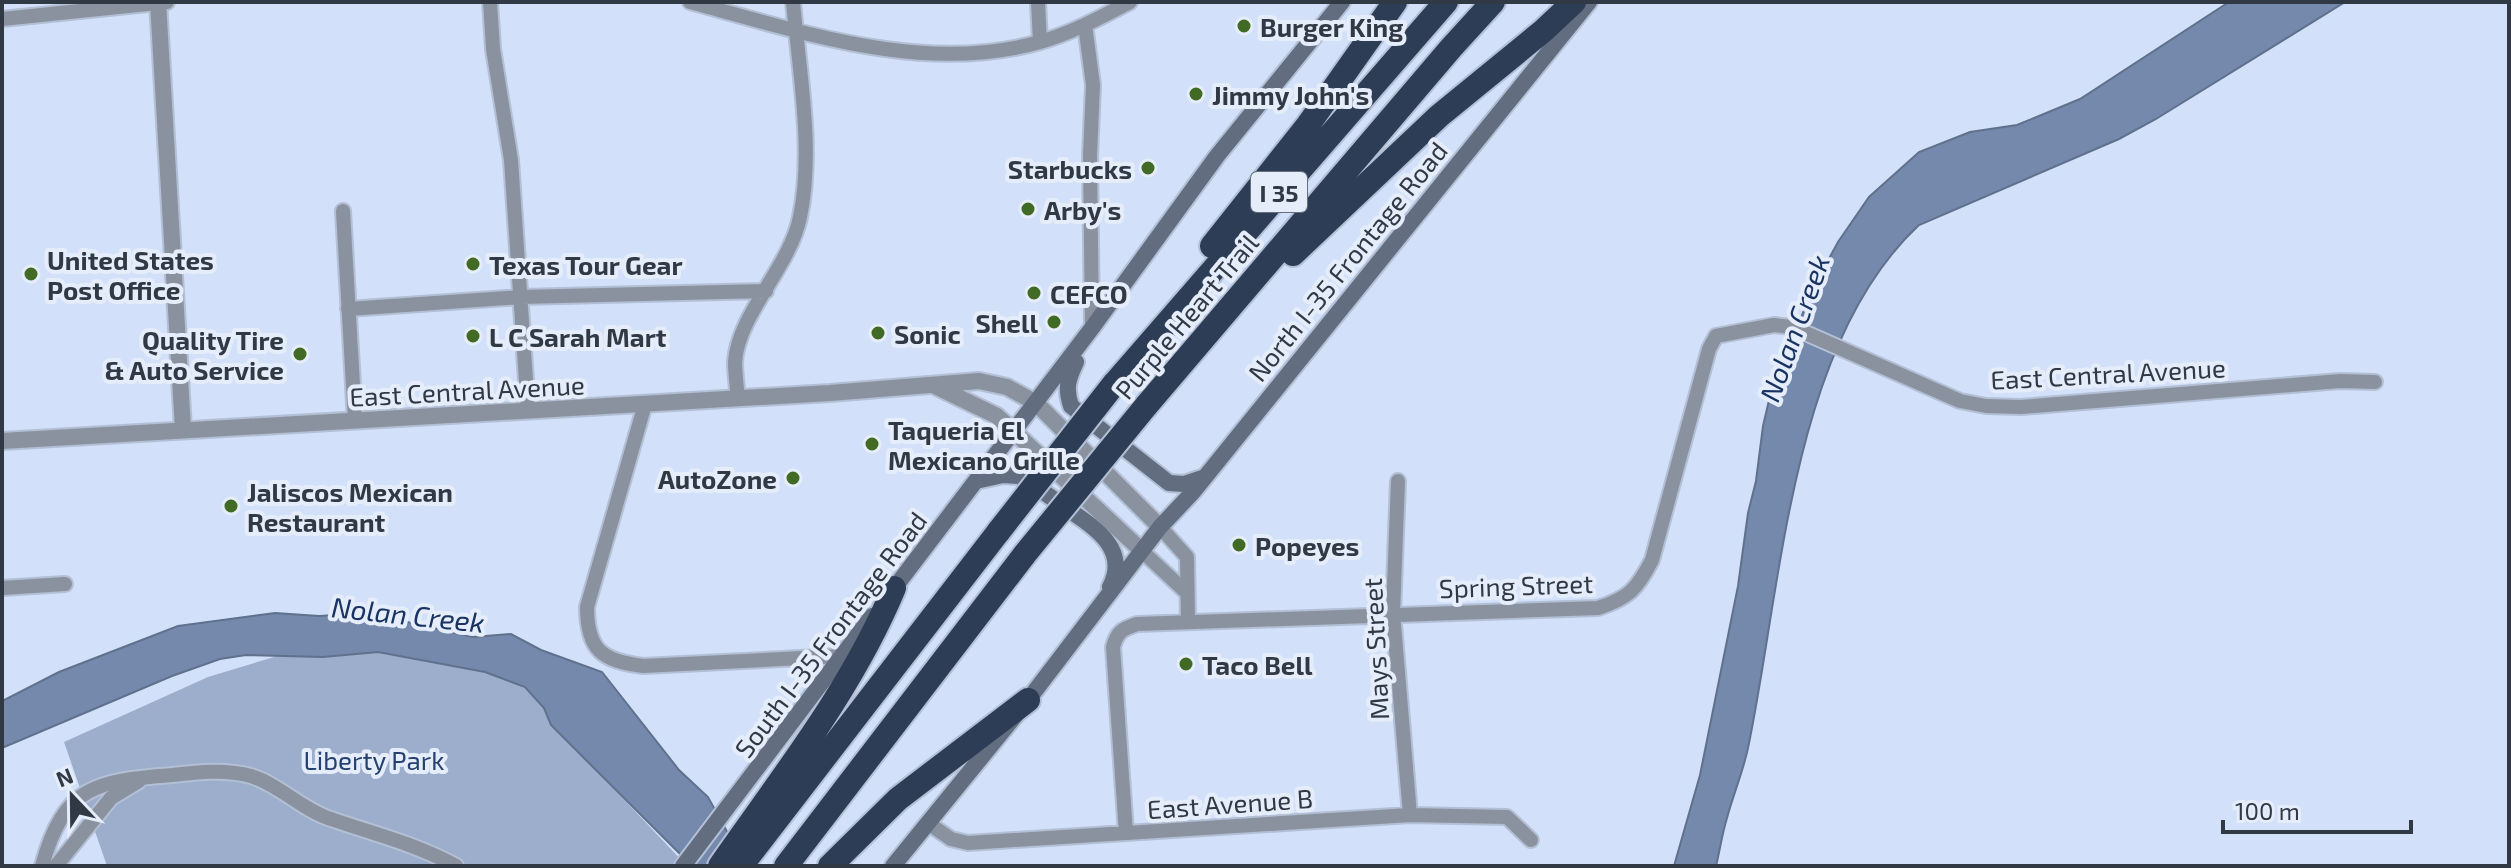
<svg xmlns="http://www.w3.org/2000/svg" width="2511" height="868" viewBox="0 0 2511 868" font-family="'Exo 2',sans-serif">
	<rect width="100%" height="100%" fill="#d2e1f9"/>
	<path fill="#9caecc" d="M378 652 485 672 525 687 544 708 551 725 563 735 685 864 107 866 64 742 208 677 284 654 323 657Z"/>
	<path fill="#7489ac" stroke="#60718d" stroke-width="2" d="M2229 2H2345L2156 119 2119 139 1919 225C1791 344 1782 585 1748 748 1743 772 1733 795 1727 818 1722 834 1720 850 1716 866H1674L1700 775 1738 586 1748 513 1756 481 1763 426 1770 396 1812 290 1838 242 1869 197 1919 152 1970 132 2017 125 2080 99Z
		M275 613 319 616 368 613 473 637 511 634 541 650 602 672 679 770 708 797 746 866H692L551 725 544 708 525 687 485 672 378 652 323 657 246 655 220 659 172 676 2 748V701L59 672 178 626Z"/>
	<g fill="none" stroke-linecap="round" stroke-linejoin="round">
		<defs>
			<path id="minor" d="M490 2 493 49 511 160 528 410
				M690 2C802 32 924 75 1040 42 1072 33 1101 17 1130 2
				M1038 2 1040 42
				M2 19 167 2
				M1085 25 1093 85 1090 156 1092 328
				M343 211 355 420
				M348 309 521 297 766 291
				M738 399C737 387 735 374 735 362 738 314 790 267 800 217 814 150 799 70 793 2
				M645 404 587 607C587 650 602 661 643 666L841 656
				M1398 481 1393 613 1410 815
				M1160 527 1187 557 1188 621
				M1142 551 1187 593
				M2 588 65 584
				M928 823 951 839 968 843 1410 815 1507 817 1531 840
				M1126 833 1113 647C1117 632 1122 629 1137 624L1598 608C1629 598 1637 589 1652 560L1709 349 1716 336 1774 325 1792 327 1960 401 1986 406 2021 407 2340 381 2375 382
				M42 866C64 785 97 781 172 775 198 772 226 769 251 776 280 785 302 810 331 819 374 834 416 844 456 866
				M56 866 111 798 139 781"/>
			<path id="tertiary" d="M158 2 183 429
				M935 386 997 416 1142 551
				M2 441 830 393 979 381 1007 387 1036 403 1160 527"/>
			<path id="secondary" d="M1076 362C1068 379 1065 388 1071 406L1169 483 1184 484 1205 477
				M976 481 1003 475 1019 476C1035 486 1051 497 1066 508 1094 527 1130 549 1110 587
				M889 595 1092 328 1217 156 1342 2
				M683 866 872 616
				M893 866 1028 700 1160 527 1193 492 1589 2"/>
			<path id="motorway" d="M1212 246 1308 125 1395 2
				M1293 254 1439 116 1543 31 1574 2
				M1114 384 1446 2
				M1146 406 1451 48 1493 2
				M720 866C782 777 852 689 894 588
				M741 866 999 531
				M786 866 1025 554
				M830 866 898 799 1028 700"/>
		</defs>
		<use href="#minor" stroke="#b2bfd5" stroke-width="18"/>
		<use href="#tertiary" stroke="#b2bfd5" stroke-width="20"/>
		<use href="#secondary" stroke="#b2bfd5" stroke-width="20"/>
		<use href="#motorway" stroke="#b2bfd5" stroke-width="28"/>
		<use href="#minor" stroke="#8b929f" stroke-width="14"/>
		<use href="#tertiary" stroke="#8b929f" stroke-width="16"/>
		<use href="#secondary" stroke="#626d80" stroke-width="16"/>
		<use href="#motorway" stroke="#2e3d56" stroke-width="24"/>
		<defs>
			<path id="motorway-bridge" d="M999 531 1114 384
				M1025 554 1146 406"/>
		</defs>
		<use href="#motorway-bridge" stroke="#b2bfd5" stroke-width="28" stroke-linecap="butt"/>
		<use href="#motorway-bridge" stroke="#2e3d56" stroke-width="24"/>
	</g>
	<g fill="#416a25" stroke="#e6edfa" stroke-width="3">
		<circle cx="1244" cy="26" r="8"/>
		<circle cx="1196" cy="94" r="8"/>
		<circle cx="1148" cy="168" r="8"/>
		<circle cx="1028" cy="209" r="8"/>
		<circle cx="473" cy="264" r="8"/>
		<circle cx="31" cy="274" r="8"/>
		<circle cx="1034" cy="293" r="8"/>
		<circle cx="1054" cy="322" r="8"/>
		<circle cx="878" cy="333" r="8"/>
		<circle cx="473" cy="336" r="8"/>
		<circle cx="300" cy="354" r="8"/>
		<circle cx="872" cy="444" r="8"/>
		<circle cx="793" cy="478" r="8"/>
		<circle cx="231" cy="506" r="8"/>
		<circle cx="1239" cy="545" r="8"/>
		<circle cx="1186" cy="664" r="8"/>
	</g>
	<g text-anchor="middle" dominant-baseline="central" stroke-width="8" stroke-linejoin="round" paint-order="stroke">
		<rect fill="#e6edfa" stroke="#676f7b" stroke-width="2" x="1251" y="172" width="56" height="40" rx="6"/>
		<g font-size="24" font-weight="bold" fill="#313945">
			<text x="1279" y="192">I 35</text>
		</g>
		<g font-size="26" font-weight="bold" fill="#313945" stroke="#e6edfa" text-anchor="start">
			<text x="1260" y="26">Burger King</text>
			<text x="1212" y="94">Jimmy John's</text>
			<text x="1132" y="168" text-anchor="end">Starbucks</text>
			<text x="1044" y="209">Arby's</text>
			<text x="47" y="259">United States<tspan x="47" dy="30">Post Office</tspan></text>
			<text x="489" y="264">Texas Tour Gear</text>
			<text x="1050" y="293">CEFCO</text>
			<text x="1038" y="322" text-anchor="end">Shell</text>
			<text x="894" y="333">Sonic</text>
			<text x="489" y="336">L C Sarah Mart</text>
			<text x="284" y="339" text-anchor="end">Quality Tire<tspan x="284" dy="30">&amp; Auto Service</tspan></text>
			<text x="888" y="429">Taqueria El<tspan x="888" dy="30">Mexicano Grille</tspan></text>
			<text x="777" y="478" text-anchor="end">AutoZone</text>
			<text x="247" y="491">Jaliscos Mexican<tspan x="247" dy="30">Restaurant</tspan></text>
			<text x="1255" y="545">Popeyes</text>
			<text x="1202" y="664">Taco Bell</text>
		</g>
		<g font-size="26" fill="#313945" stroke="#e6edfa">
			<text transform="translate(1347 261) rotate(-51)">North I-35 Frontage Road</text>
			<text transform="translate(1186 316) rotate(-50)">Purple Heart Trail</text>
			<text transform="translate(2108 373) rotate(-3)">East Central Avenue</text>
			<text transform="translate(467 390) rotate(-3)">East Central Avenue</text>
			<text transform="translate(1516 585) rotate(-2)">Spring Street</text>
			<text transform="translate(830 634) rotate(-53)">South I-35 Frontage Road</text>
			<text transform="translate(1375 649) rotate(-93)">Mays Street</text>
			<text transform="translate(1230 803) rotate(-4)">East Avenue B</text>
		</g>
		<g font-size="26" fill="#254171" stroke="#e6edfa">
			<text x="374" y="759">Liberty Park</text>
		</g>
		<g font-size="28" font-style="italic" fill="#193462" stroke="#e6edfa">
			<text transform="translate(1794 328) rotate(-70)">Nolan Creek</text>
			<text transform="translate(408 614) rotate(6)">Nolan Creek</text>
		</g>
	</g>
	<rect width="2511" height="868" fill="none" stroke="#313945" stroke-width="8"/>
	<g transform="translate(72 796) rotate(338)" stroke="#e6edfa" stroke-width="6" paint-order="stroke">
	<path d="M0-6L14 30L0 20L-14 30Z" fill="#313945"/>
	<text y="-12" font-size="22" font-weight="bold" text-anchor="middle" fill="#313945">N</text>
	</g>
	<path d="M2223 820v12h188v-12" fill="none" stroke="#313945" stroke-width="4"/>
	<text x="2235" y="820" font-size="24" fill="#313945" stroke="#e6edfa" stroke-width="6" paint-order="stroke">100 m</text>
</svg>
